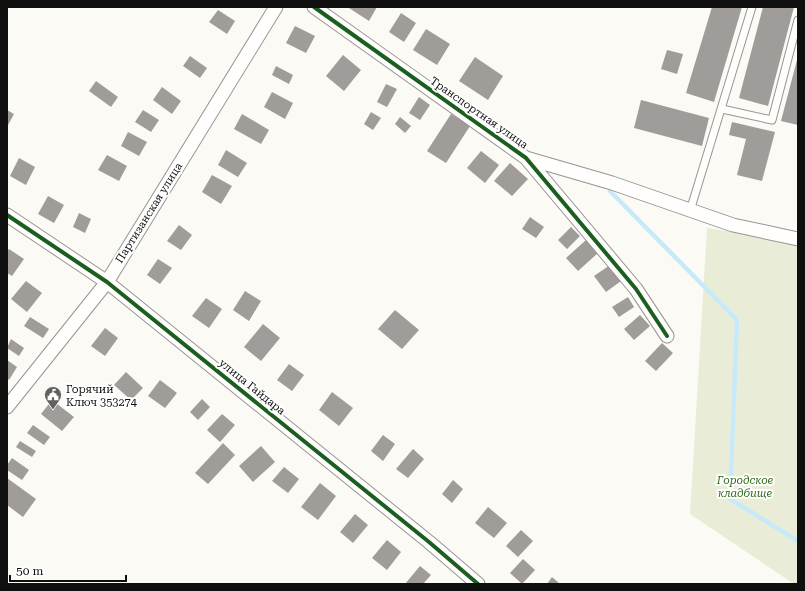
<svg xmlns="http://www.w3.org/2000/svg" width="805" height="591" viewBox="0 0 805 591" font-family="'Roboto Serif',serif">
	<rect width="100%" height="100%" fill="#fcfaf4"/>
	<path fill="#e9edd7" d="M707 228 798 242V584H794L690 514Z"/>
	<g fill="none" stroke-linecap="round" stroke-linejoin="round">
		<path stroke="#c8eaf8" stroke-width="4.5" d="M610 191 737 320 730 499 798 541"/>
	</g>
	<path fill="#9f9c99" d="M350 7H377L369 21 349 8Z
		M712 7H742L714 102 686 93Z
		M763 7H794L768 106 739 98Z
		M218 10 235 21 227 34 209 22Z
		M401 13 416 23 404 42 389 32Z
		M295 26 315 36 306 53 286 43Z
		M426 29 450 44 437 65 413 50Z
		M667 50 683 54 677 74 661 69Z
		M343 55 361 70 344 91 326 76Z
		M190 56 207 68 200 78 183 66Z
		M798 56V125L781 121Z
		M475 57 503 76 488 100 459 81Z
		M276 66 293 75 289 84 272 75Z
		M96 81 118 97 111 107 89 91Z
		M386 84 397 89 387 107 377 102Z
		M162 87 181 101 172 114 153 100Z
		M272 92 293 103 285 119 264 107Z
		M419 97 430 105 420 120 409 113Z
		M641 100 709 118 702 146 634 128Z
		M7 110 14 114 7 127Z
		M143 110 159 120 151 132 135 122Z
		M371 112 381 118 373 130 364 124Z
		M242 114 269 130 261 144 234 129Z
		M451 114 470 126 446 163 427 151Z
		M400 117 411 126 405 133 395 124Z
		M732 122 775 132 762 181 737 175 746 139 729 135Z
		M128 132 147 142 139 156 121 146Z
		M226 150 247 163 238 177 218 165Z
		M481 151 499 165 485 183 467 168Z
		M107 155 127 166 119 181 98 170Z
		M19 158 35 167 26 185 10 176Z
		M510 163 528 179 512 196 494 181Z
		M212 175 232 186 221 204 202 192Z
		M48 196 64 205 54 223 38 214Z
		M79 213 91 219 85 233 73 227Z
		M530 217 544 227 536 238 522 229Z
		M179 225 192 235 181 250 167 241Z
		M571 227 580 236 567 249 558 240Z
		M586 240 598 253 578 271 566 258Z
		M9 249 24 259 12 276 7 273V251Z
		M158 259 172 268 160 284 147 275Z
		M610 265 621 281 606 292 594 276Z
		M26 281 42 293 27 312 11 299Z
		M245 291 261 301 249 321 233 310Z
		M628 297 634 307 619 317 612 307Z
		M206 298 222 309 209 328 192 316Z
		M395 310 419 330 402 349 378 329Z
		M640 315 650 326 634 340 624 329Z
		M30 317 49 329 43 338 24 326Z
		M263 324 280 338 261 361 244 347Z
		M105 328 118 338 105 356 91 346Z
		M11 339 24 348 19 356 7 348Z
		M662 343 673 353 656 371 645 361Z
		M7 360 17 367 9 380 7 378Z
		M289 364 304 375 292 391 277 380Z
		M126 372 143 388 131 400 114 385Z
		M160 380 177 393 165 408 148 396Z
		M332 392 353 408 339 426 319 410Z
		M202 399 210 407 198 420 190 412Z
		M52 400 74 417 62 431 41 414Z
		M222 414 235 425 220 442 207 430Z
		M33 425 50 437 44 445 27 433Z
		M383 435 395 444 383 461 371 451Z
		M20 441 36 451 32 457 16 447Z
		M223 443 235 455 208 484 195 473Z
		M261 446 275 462 253 482 239 466Z
		M413 449 424 459 408 478 396 469Z
		M12 458 29 470 22 480 7 470V465Z
		M284 467 299 479 288 493 272 481Z
		M7 478 36 499 23 517 7 505Z
		M453 480 463 489 452 503 442 494Z
		M320 483 336 496 318 520 301 507Z
		M488 507 507 523 494 538 475 523Z
		M355 514 368 525 353 543 340 532Z
		M521 530 533 541 518 557 506 546Z
		M387 540 401 552 387 570 372 558Z
		M523 559 535 570 522 584 510 573Z
		M420 566 431 575 423 584H405Z
		M552 577 560 584H547Z"/>
	<g fill="none" stroke-linecap="round" stroke-linejoin="round">
		<defs>
			<path id="service" d="M722 109 772 120 798 20
				M690 211 752 7"/>
			<path id="minor" d="M314 7 526 158 636 289 667 336
				M526 158 612 183 733 225 798 239
				M7 215 107 282 429 542 478 584
				M7 407 107 282 276 7"/>
		</defs>
		<use href="#service" stroke="#969592" stroke-width="9"/>
		<use href="#minor" stroke="#969592" stroke-width="15"/>
		<use href="#service" stroke="#fffefd" stroke-width="7"/>
		<use href="#minor" stroke="#fffefd" stroke-width="13"/>
		<defs>
			<path id="cycleway" d="M314 7 526 158 636 289 667 336
				M7 215 107 282 429 542 478 584"/>
		</defs>
		<use href="#cycleway" stroke="#fff" stroke-width="6"/>
		<use href="#cycleway" stroke="#1b5e20" stroke-width="4"/>
	</g>
	<defs>
		<symbol id="civic-pin" viewBox="-11 -11 22 30"><path d="M0 17L-7.5 6A9.5 9.5 0 1 1 7.5 6Z" fill="#62615f" stroke="#fff"/><path d="M-.6-6.5H3V-4.5H.6V-3L4-1V1h2V6H-6V1h2V-1L-.6-3ZM-1.2 2.5V6h2.4V2.5Z" fill="#fff"/></symbol>
	</defs>
	<g fill-rule="evenodd">
		<use href="#civic-pin" x="43" y="385" width="20" height="27"/>
	</g>
	<g text-anchor="middle" dominant-baseline="central" stroke-width="4" stroke-linejoin="round" paint-order="stroke">
		<g font-size="11" fill="#0f0f0f" stroke="#fff">
			<text transform="translate(479 113) rotate(35)">Транспортная улица</text>
			<text transform="translate(149 213) rotate(-58)">Партизанская улица</text>
			<text transform="translate(252 387) rotate(39)">улица Гайдара</text>
		</g>
		<g font-size="11" fill="#0f0f0f" stroke="#fff" text-anchor="start">
			<text x="66" y="389">Горячий<tspan x="66" dy="13">Ключ 353274</tspan></text>
		</g>
		<g font-size="11" font-style="italic" fill="#2f6c1a" stroke="#fff">
			<text x="745" y="480">Городское<tspan x="745" dy="13">кладбище</tspan></text>
		</g>
	</g>
	<rect width="805" height="591" fill="none" stroke="#0f0f0f" stroke-width="16"/>
	<path d="M10 575v6h116v-6" fill="none" stroke="#0f0f0f" stroke-width="2"/>
	<text x="16" y="575" font-size="12" fill="#0f0f0f" stroke="#ffffff" stroke-width="3" paint-order="stroke">50 m</text>
</svg>
